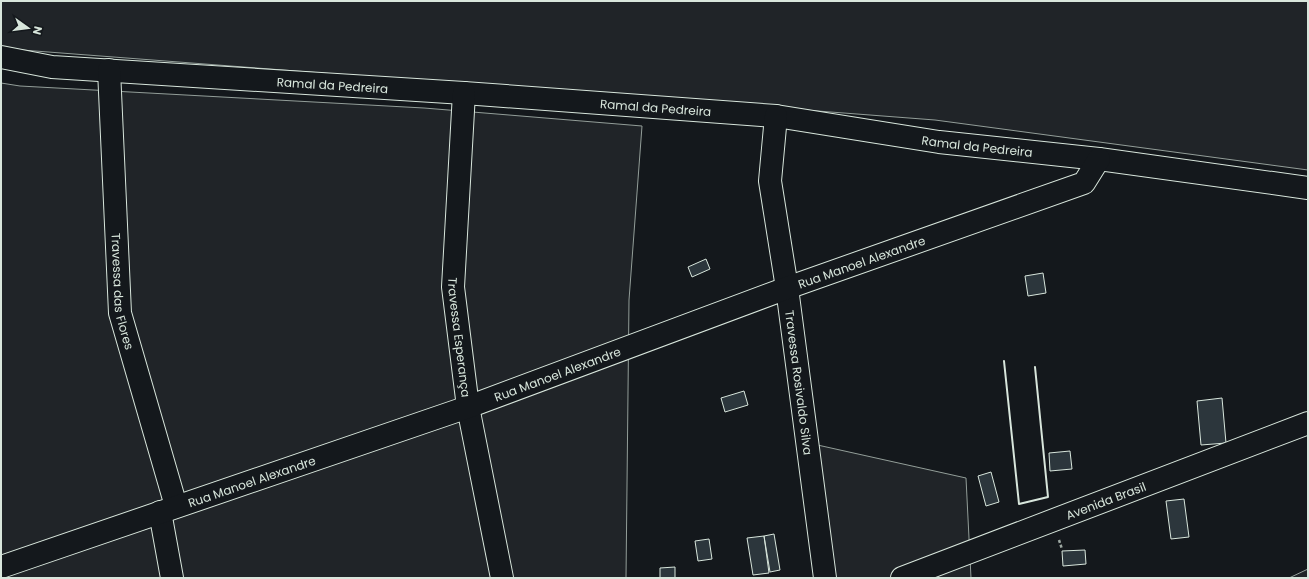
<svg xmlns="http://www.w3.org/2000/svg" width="1309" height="579" viewBox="0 0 1309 579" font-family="Poppins,sans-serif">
	<rect width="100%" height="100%" fill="#14181c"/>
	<path fill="#202428" stroke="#939e99" d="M1 1H1308V170L935 120 9 49 1 47Z
		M1 83 20 86 424 108 642 126 629 300 626 578H1Z
		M804 442 966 478 971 578H834Z
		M1308 569V578H1289Z"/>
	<path fill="#2c363c" stroke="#d8e6dc" d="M706 259 710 269 692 277 688 267Z
		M1043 273 1046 293 1028 296 1025 276Z
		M744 391 748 405 725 412 721 398Z
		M1222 398 1226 443 1201 445 1197 401Z
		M1070 451 1072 469 1050 471 1049 453Z
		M991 472 999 502 986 506 978 476Z
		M1184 499 1189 537 1171 539 1166 501Z
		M774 534 780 570 770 572 764 536Z
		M764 536 769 573 753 575 747 538Z
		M709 539 712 559 698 561 695 541Z
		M1085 550 1086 564 1063 566 1062 551Z
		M675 567V578H660V568Z"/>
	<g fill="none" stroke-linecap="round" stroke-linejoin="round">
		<defs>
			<g id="minor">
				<path id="s1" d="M1 57 52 67 464 93 776 116 939 142 1099 159 1308 188"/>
				<path id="s2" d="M109 70 120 313 176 506"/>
				<path id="s3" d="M464 93 453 287 468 407 502 578"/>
				<path id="s4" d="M776 116 770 181 787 288 825 578"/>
				<path d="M160 512 172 578"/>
				<path id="s5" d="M1 567 468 407 787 288 1084 183 1099 159"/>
				<path id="s6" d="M902 578 1308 423"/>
			</g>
		</defs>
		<use href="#minor" stroke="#d8e6dc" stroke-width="24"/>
		<path stroke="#9da8a2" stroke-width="2.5" stroke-dasharray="3 2" stroke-linecap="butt" d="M1059 540 1062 549"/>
		<use href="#minor" stroke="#14181c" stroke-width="22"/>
		<path stroke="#d8e6dc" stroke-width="2" d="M1004 361 1019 504 1048 497 1035 367"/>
	</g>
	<g text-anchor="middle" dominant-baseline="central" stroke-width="3" stroke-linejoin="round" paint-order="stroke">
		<g font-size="12" fill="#d8e6dc" stroke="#14181c">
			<text stroke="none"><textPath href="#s1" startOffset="333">Ramal da Pedreira</textPath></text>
			<text stroke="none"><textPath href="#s1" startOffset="657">Ramal da Pedreira</textPath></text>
			<text stroke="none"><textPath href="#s1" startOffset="981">Ramal da Pedreira</textPath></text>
			<text stroke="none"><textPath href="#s5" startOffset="913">Rua Manoel Alexandre</textPath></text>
			<text stroke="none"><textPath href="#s2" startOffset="222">Travessa das Flores</textPath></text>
			<text stroke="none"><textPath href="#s3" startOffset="245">Travessa Esperança</textPath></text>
			<text stroke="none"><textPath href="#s5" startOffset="589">Rua Manoel Alexandre</textPath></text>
			<text stroke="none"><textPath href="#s4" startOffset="269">Travessa Rosivaldo Silva</textPath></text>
			<text stroke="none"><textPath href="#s5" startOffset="265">Rua Manoel Alexandre</textPath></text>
			<text stroke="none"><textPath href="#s6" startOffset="218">Avenida Brasil</textPath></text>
		</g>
	</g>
	<rect width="1309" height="579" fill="none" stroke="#d8e6dc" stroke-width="4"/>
	<g transform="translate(28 28) rotate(104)" stroke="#14181c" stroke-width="3" paint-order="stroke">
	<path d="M0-3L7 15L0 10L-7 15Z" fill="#d8e6dc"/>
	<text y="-6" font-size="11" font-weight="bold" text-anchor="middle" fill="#d8e6dc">N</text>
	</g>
</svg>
